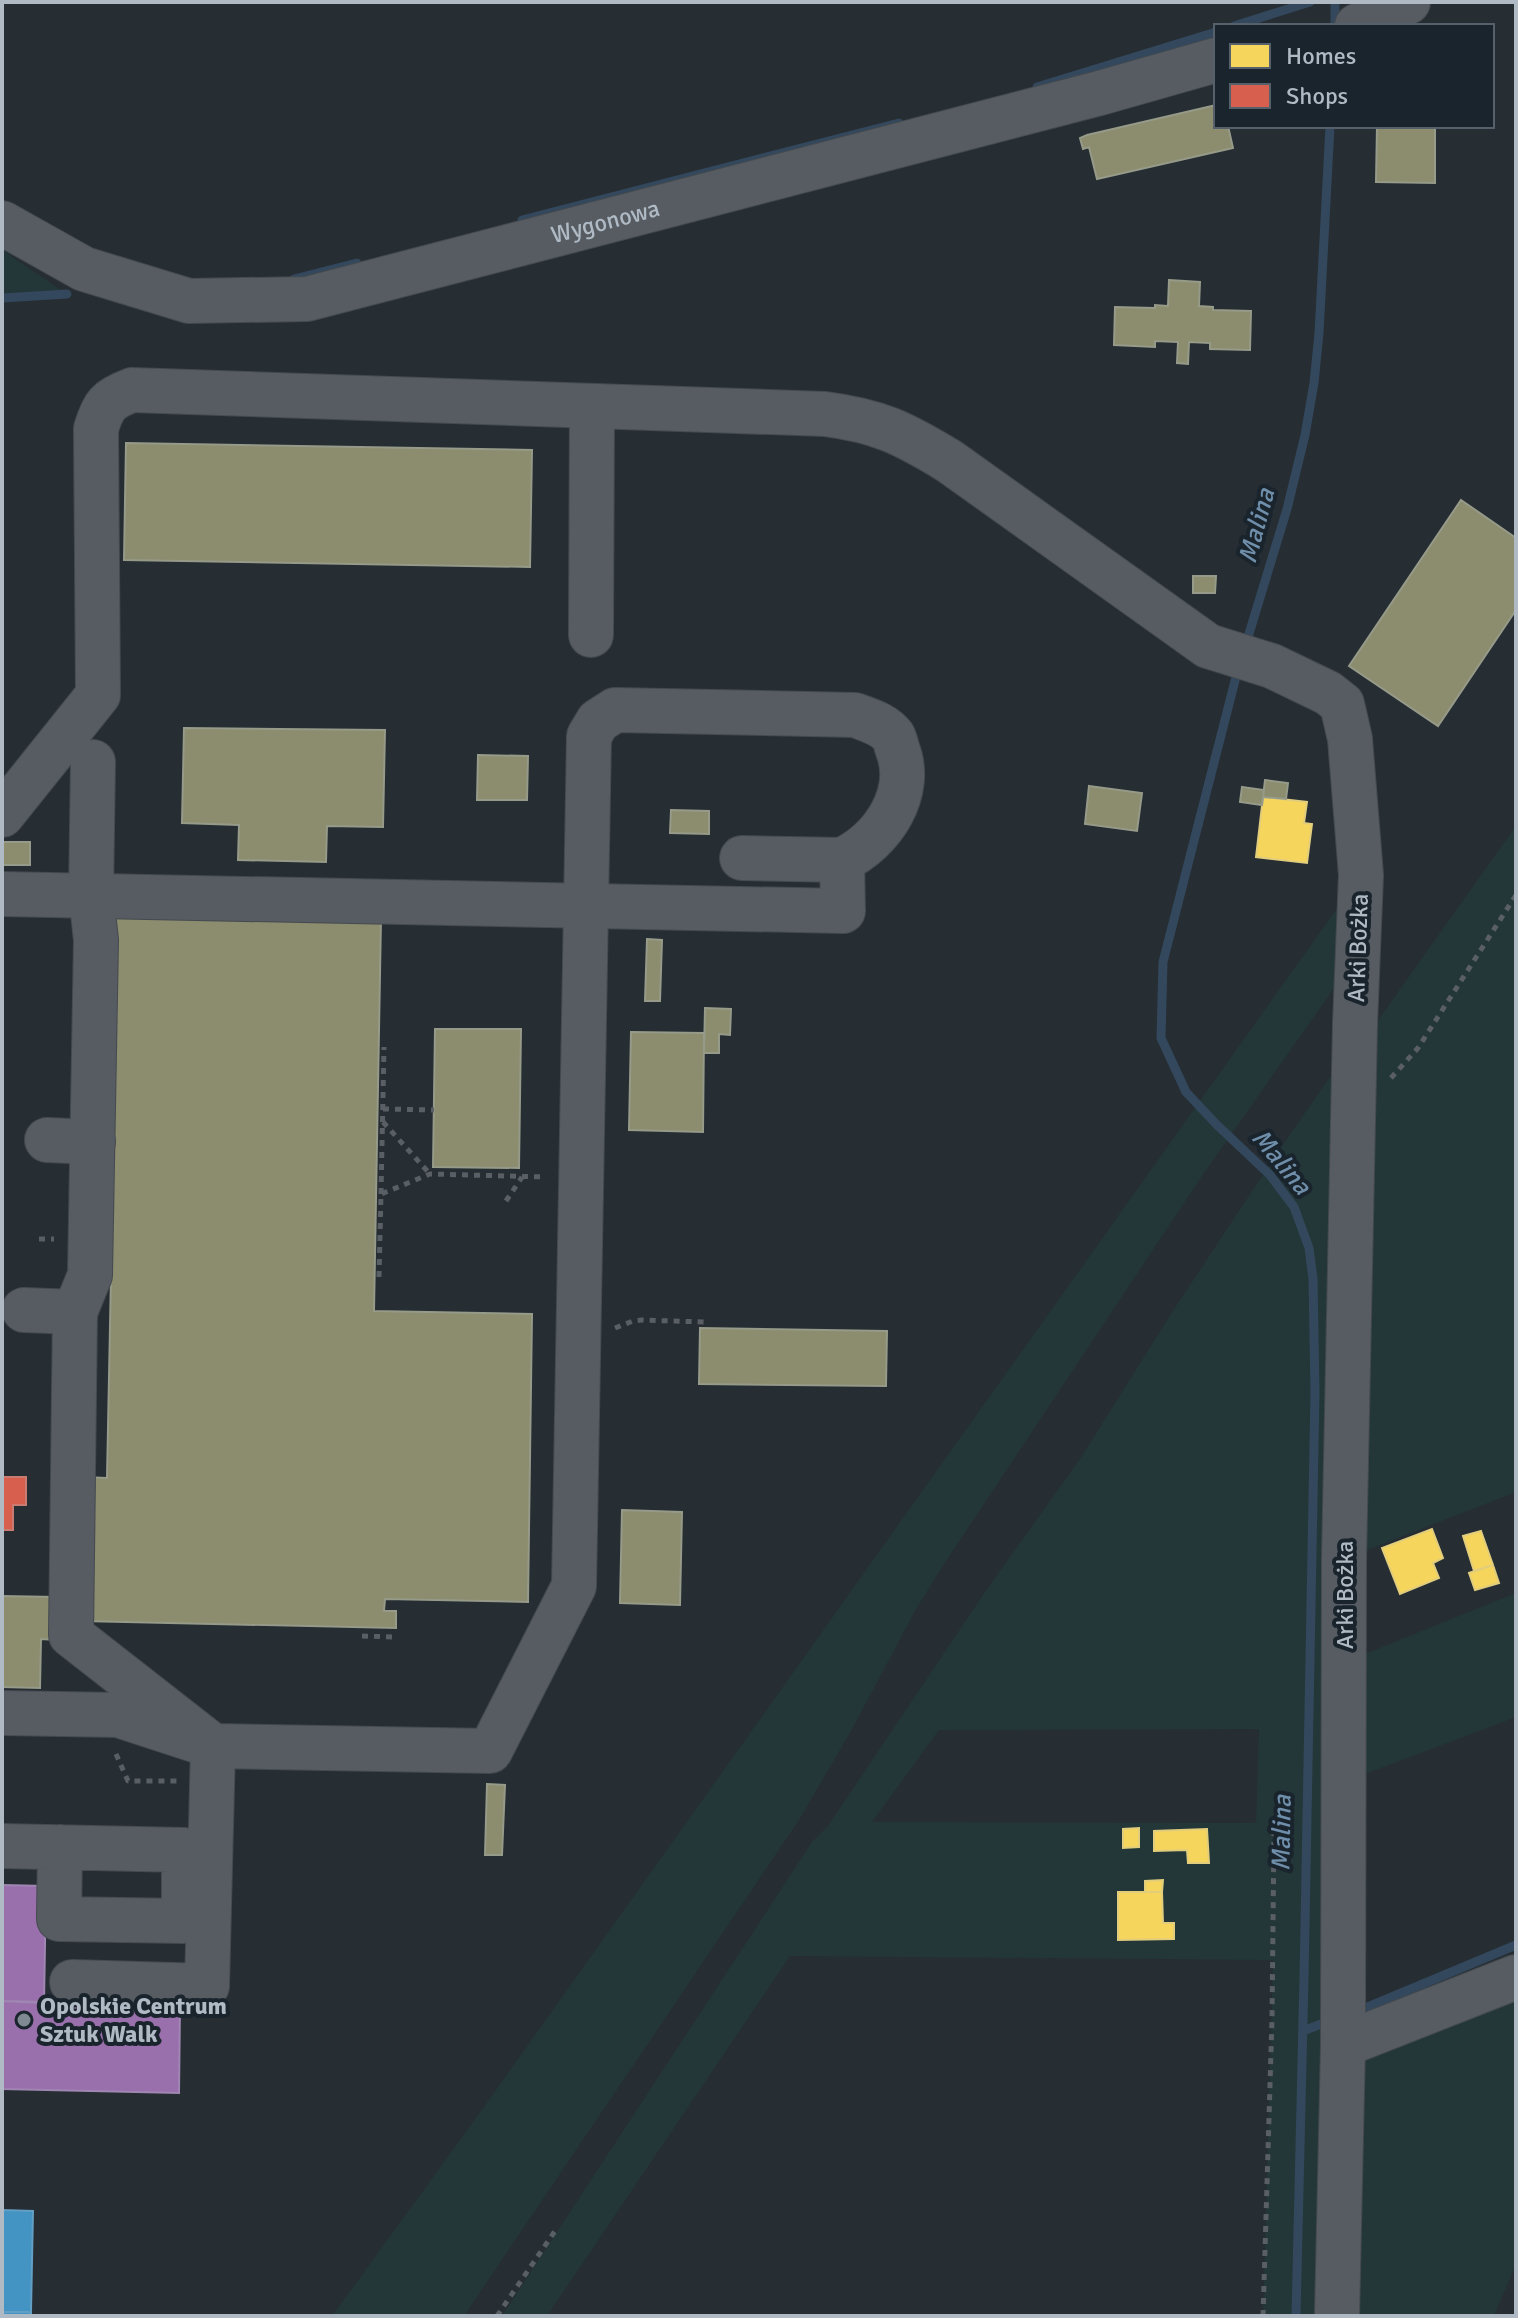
<svg xmlns="http://www.w3.org/2000/svg" width="1518" height="2318" viewBox="0 0 1518 2318" font-family="Signika,sans-serif">
	<rect width="100%" height="100%" fill="#262d33"/>
	<path fill="#233738" fill-rule="evenodd" d="M2 249V250L67 294 2 298Z
		M1516 826V1492L1344 1559 1345 1662 1516 1593V1717L1344 1782 1343 2045 1516 1977V2264L1494 2316H1263L1273 1960 790 1956 547 2316H502L812 1842 828 1826 985 1592 1080 1459 1176 1306 1282 1146 1346 1054 1376 1023ZM1259 1729 1256 1823 872 1822 939 1730Z
		M1353 886 1348 968 1200 1179 944 1564 915 1611 851 1731 799 1820 464 2316H332L476 2118Z"/>
	<path fill="#f6d55c" stroke="#e1cd7c" stroke-width="2" d="M1263 797 1307 802 1304 823 1312 824 1307 863 1256 857Z
		M1432 1529 1443 1558 1433 1563 1439 1578 1400 1594 1382 1548Z
		M1481 1531 1493 1565 1474 1571 1463 1536Z
		M1493 1565 1499 1583 1475 1590 1469 1573Z
		M1139 1828V1847L1123 1848V1829Z
		M1207 1829 1209 1863H1188L1187 1850 1154 1851V1831Z
		M1163 1880 1162 1892H1145V1881Z
		M1118 1892H1162L1163 1923H1174V1939L1118 1940Z"/>
	<path fill="#d6604d" stroke="#ca7b71" stroke-width="2" d="M2 1477H26V1505H13V1530H2Z"/>
	<path fill="#9970ab" stroke="#a086b3" stroke-width="2" d="M2 1885 46 1886 44 2003 2 2001Z
		M2 2001 180 2005 179 2093 2 2089Z"/>
	<path fill="#4393c3" stroke="#639fc4" stroke-width="2" d="M2 2210 33 2211 31 2312H2Z
		M2 2312H31V2316H2Z"/>
	<path fill="#8c8c6e" stroke="#969a88" stroke-width="2" d="M1216 105V126H1228L1233 148 1097 179 1089 147 1083 149 1080 138 1087 135Z
		M1377 126H1435V183L1376 182Z
		M1169 280 1200 282 1199 306 1213 307V310L1251 311 1250 350 1210 349V343L1189 342 1188 364 1177 363 1178 342 1155 341V347L1114 345 1115 307 1155 308V305L1168 306Z
		M126 443 532 450 530 567 124 560Z
		M1461 500 1516 538V610L1438 726 1349 666Z
		M1193 576H1216L1215 593H1193Z
		M184 728 385 730 383 827 327 826 326 862 238 860 239 825 182 823Z
		M478 755 528 756 527 800H477Z
		M1265 780 1288 783 1286 799 1263 797Z
		M1089 786 1142 793 1137 831 1085 824Z
		M1242 787 1264 790 1262 805 1240 802Z
		M671 810 709 811V834L670 833Z
		M2 842H30V865H2Z
		M114 912 381 918 374 1311 532 1314 528 1602 385 1599 384 1611H396V1628L82 1621 84 1477 107 1478 116 1023Z
		M647 939 662 940 660 1001H645Z
		M705 1008 731 1009 730 1035 719 1034V1053H704Z
		M435 1029H521L519 1168 433 1167Z
		M631 1032 704 1033 703 1132 629 1130Z
		M700 1328 887 1331 886 1386 699 1384Z
		M622 1510 682 1512 680 1605 620 1603Z
		M2 1596 56 1597V1640L41 1639 40 1688 2 1687Z
		M487 1784 505 1785 502 1855H485Z"/>
	<g fill="none" stroke-linecap="round" stroke-linejoin="round">
		<path stroke="#33485c" stroke-width="9" d="M1234 26 1310 2
			M1335 26V2
			M1037 87 1216 32
			M522 220 899 123
			M294 279 357 263
			M2 298 67 294
			M1245 647 1287 509 1305 435 1314 383 1319 333 1330 126
			M1238 669 1163 962 1161 1038 1186 1092 1217 1125 1270 1175 1294 1207 1309 1248 1313 1279 1315 1392 1304 1978 1296 2316
			M1363 2009 1516 1945
			M1303 2031 1329 2021"/>
		<defs>
			<g id="minor">
				<path d="M1357 26 1408 2"/>
				<path id="s1" d="M2 223 84 269 189 301 307 299 1100 93 1216 60"/>
				<path d="M591 635 592 408"/>
				<path d="M2 815 98 695 96 429C103 405 108 399 132 390L825 414C879 421 903 433 949 461L1208 646 1272 666 1328 693 1342 704 1350 739 1361 875 1355 1024 1344 1559 1343 2045 1337 2316"/>
				<path d="M2 894 843 911 842 860"/>
				<path d="M47 1140 93 1142"/>
				<path d="M24 1310 75 1312"/>
				<path d="M2 1713 118 1715 213 1746 490 1751 574 1586 589 736 598 721 615 710 855 715C868 720 884 724 893 736 895 739 896 744 897 748 915 792 883 841 842 860L742 858"/>
				<path d="M2 1846 184 1850V1921L59 1919 60 1847"/>
				<path d="M72 1982 207 1986 213 1746 71 1635 75 1312 90 1275 96 940 91 895 93 762"/>
				<path d="M1343 2045 1516 1977"/>
			</g>
		</defs>
		<use href="#minor" stroke="#444a4f" stroke-width="46"/>
		<path stroke="#595f64" stroke-width="5" stroke-dasharray="6 6" stroke-linecap="butt" d="M1391 1078 1418 1048 1516 895
			M383 1109 434 1110
			M383 1122 430 1174
			M381 1194 384 1047
			M506 1201 522 1177
			M39 1239H54
			M379 1277 381 1194 430 1174 545 1177
			M615 1328 633 1321 642 1320 704 1322
			M362 1636 394 1637
			M116 1754 128 1781H177
			M497 2316 555 2231
			M1263 2316 1272 2019 1274 1832"/>
		<use href="#minor" stroke="#565c61" stroke-width="44"/>
	</g>
	<circle fill="#7f8992" stroke="#1a242d" stroke-width="3" cx="24" cy="2020" r="8"/>
	<g text-anchor="middle" dominant-baseline="central" stroke-width="8" stroke-linejoin="round" paint-order="stroke">
		<g font-size="24" fill="#afbac5" stroke="#1a242d">
			<text stroke="none"><textPath href="#s1" startOffset="630">Wygonowa</textPath></text>
			<text transform="translate(1358 948) rotate(-88)">Arki Bożka</text>
			<text transform="translate(1345 1595) rotate(-90)">Arki Bożka</text>
		</g>
		<g font-size="24" font-weight="bold" fill="#afbac5" stroke="#1a242d" text-anchor="start">
			<text x="40" y="2006">Opolskie Centrum<tspan x="40" dy="28">Sztuk Walk</tspan></text>
		</g>
		<g font-size="26" font-style="italic" fill="#6f8eaa" stroke="#1a242d">
			<text transform="translate(1257 526) rotate(-75)">Malina</text>
			<text transform="translate(1281 1162) rotate(50)">Malina</text>
			<text transform="translate(1282 1833) rotate(-89)">Malina</text>
		</g>
	</g>
	<rect width="1518" height="2318" fill="none" stroke="#afbac5" stroke-width="8"/>
	<rect x="1214" y="24" width="280" height="104" fill="#1a242d" stroke="#56606a" stroke-width="2"/>
	<rect x="1230" y="44" width="40" height="24" fill="#f6d55c" stroke="#56606a" stroke-width="2"/>
	<text x="1286" y="64" font-size="24" fill="#afbac5">Homes</text>
	<rect x="1230" y="84" width="40" height="24" fill="#d6604d" stroke="#56606a" stroke-width="2"/>
	<text x="1286" y="104" font-size="24" fill="#afbac5">Shops</text>
</svg>
